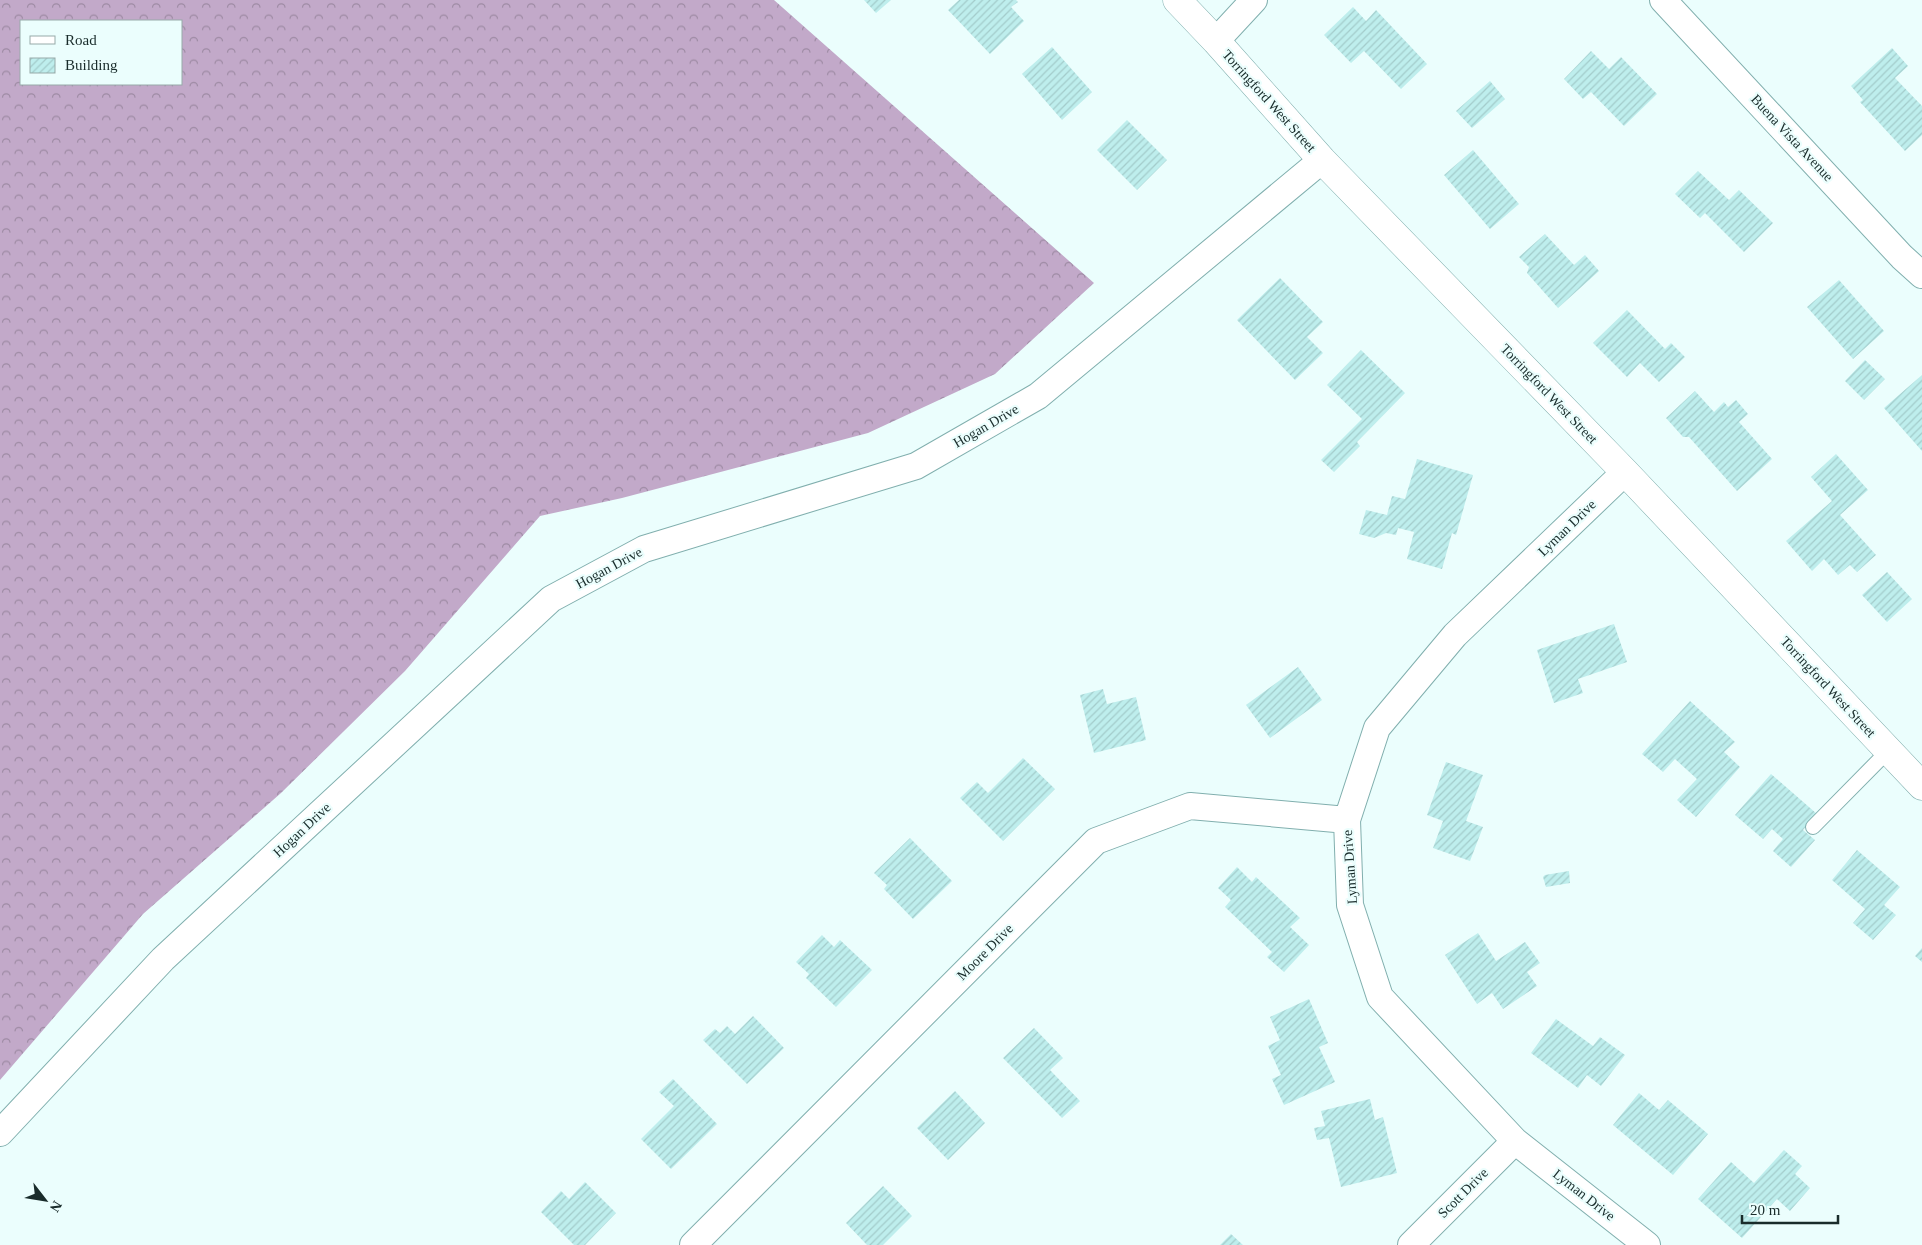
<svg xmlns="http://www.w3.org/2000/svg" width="1922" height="1245" viewBox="0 0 1922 1245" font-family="'Times New Roman',serif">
	<defs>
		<pattern id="forest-crowns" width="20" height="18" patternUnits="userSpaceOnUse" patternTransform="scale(1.25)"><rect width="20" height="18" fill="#c2a9c9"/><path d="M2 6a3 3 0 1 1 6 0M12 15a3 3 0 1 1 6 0" fill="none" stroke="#9d8aa3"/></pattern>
		<pattern id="building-hatch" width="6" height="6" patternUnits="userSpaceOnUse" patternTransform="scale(1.25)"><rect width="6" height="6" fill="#beeeed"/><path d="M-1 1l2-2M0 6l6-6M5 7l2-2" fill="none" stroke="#a3cccb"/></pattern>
	</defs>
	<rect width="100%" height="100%" fill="#ebfefd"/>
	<path fill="url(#forest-crowns)" fill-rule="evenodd" d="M0 0H774L1094 283 995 374 868 433 622 498 540 516 405 671 281 793 143 914 0 1080ZM21 21H181V84H21Z"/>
	<path fill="url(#building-hatch)" d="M864 0H891L876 13Z
		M959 0H1016L1018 2 1011 7 1024 21 990 54 948 10Z
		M1353 7 1366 21 1376 10 1427 64 1401 89 1364 51 1351 63 1324 35Z
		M1052 47 1092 92 1062 120 1022 74Z
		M1892 48 1908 66 1895 78 1922 106V135L1905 151 1860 102 1863 100 1851 86Z
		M1591 51 1609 69 1621 57 1657 94 1624 126 1591 92 1583 99 1564 79Z
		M1490 81 1505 99 1472 128 1456 111Z
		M1127 120 1167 160 1137 190 1097 150Z
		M1473 150 1519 204 1490 229 1444 175Z
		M1698 171 1729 200 1739 190 1773 223 1744 252 1705 213 1700 218 1675 194Z
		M1545 234 1574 265 1585 255 1599 271 1558 308 1527 273 1529 267 1519 257Z
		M1280 278 1323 322 1307 337 1323 353 1295 380 1237 320Z
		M1839 280 1884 331 1853 359 1807 307Z
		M1627 310 1665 349 1671 343 1685 357 1659 382 1640 363 1627 377 1593 343Z
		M1361 350 1405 393 1357 442 1360 446 1334 472 1321 460 1362 419 1327 385Z
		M1865 360 1885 379 1864 400 1845 381Z
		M1922 375V451L1884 408Z
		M1695 391 1714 412 1724 402 1728 407 1736 400 1748 414 1739 422 1772 459 1737 491 1689 437H1683L1666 418Z
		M1836 454 1868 490 1840 515 1876 555 1857 572 1850 565 1838 575 1824 559 1812 571 1786 541 1832 501 1811 477Z
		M1417 459 1473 475 1456 535 1452 533 1442 569 1407 559 1414 532 1398 528 1396 535 1386 533 1374 538 1359 534 1366 510 1387 515 1392 496 1405 499Z
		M1887 572 1912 599 1887 622 1862 595Z
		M1614 624 1627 662 1578 679 1583 693 1554 703 1537 650Z
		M1298 667 1322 700 1270 738 1246 705Z
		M1103 689 1107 704 1136 697 1146 740 1094 753 1080 695Z
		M1690 701 1735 742 1724 752 1740 767 1696 817 1677 800 1697 779 1675 759 1663 772 1642 754Z
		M1023 758 1055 789 1003 841 960 798 977 782 988 793Z
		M1446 762 1483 775 1466 821 1483 827 1470 861 1433 848 1443 821 1427 815Z
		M1771 774 1817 814 1803 830 1815 840 1791 867 1773 851 1783 839 1772 829 1763 839 1735 815Z
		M910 838 952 881 913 919 884 889 887 885 874 873Z
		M1857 850 1900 887 1884 905 1896 915 1873 940 1853 923 1865 909 1832 880Z
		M1237 867 1252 882 1256 877 1300 918 1290 927 1309 945 1284 972 1267 957 1272 952 1225 907 1231 900 1218 888Z
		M1569 871 1570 883 1546 887 1543 877 1545 875Z
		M1478 933 1496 961 1525 942 1540 963 1527 972 1537 986 1503 1009 1492 993 1477 1004 1445 955Z
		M822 935 834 947 840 940 872 970 836 1007 806 978 809 974 796 962Z
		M1922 948V962L1915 956Z
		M1309 999 1328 1043 1319 1047 1335 1082 1284 1105 1272 1079 1281 1075 1268 1046 1280 1040 1270 1017Z
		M753 1016 784 1048 747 1084 703 1040 715 1029 720 1033 727 1026 735 1034Z
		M1556 1019 1593 1046 1600 1037 1625 1055 1601 1086 1587 1075 1578 1088 1531 1053Z
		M1034 1028 1063 1058 1050 1070 1080 1101 1062 1118 1003 1058Z
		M673 1079 717 1124 671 1169 641 1139 674 1106 659 1092Z
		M955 1091 985 1123 948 1160 917 1128Z
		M1639 1093 1659 1110 1668 1100 1708 1134 1673 1175 1613 1125Z
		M1370 1099 1375 1120 1383 1117 1397 1173 1341 1187 1329 1138 1317 1140 1314 1128 1325 1126 1321 1111Z
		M1784 1150 1802 1166 1795 1174 1810 1188 1790 1211 1777 1199 1742 1238 1698 1199 1731 1162 1754 1183Z
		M585 1182 616 1213 585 1245H574L541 1212 561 1191 569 1199Z
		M883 1186 912 1216 883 1245H867L846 1223Z
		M1231 1234 1243 1245H1220Z"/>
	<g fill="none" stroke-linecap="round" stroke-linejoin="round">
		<defs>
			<path id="lane" d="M1813 827 1888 751"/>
			<path id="street" d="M1663 0 1902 257 1922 275
				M1216 41 1254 0
				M1625 472 1455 635 1377 728 1347 820 1350 905 1380 997 1515 1141 1647 1245
				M0 1133 163 959 551 599 644 549 916 466 1038 396 1322 160
				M693 1245 1096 841 1190 806 1347 820
				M1411 1245 1515 1141"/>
			<path id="secondary" d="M1177 0 1216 41 1322 160 1625 472 1922 786"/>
		</defs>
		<use href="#lane" stroke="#81afae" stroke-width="16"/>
		<use href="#street" stroke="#81afae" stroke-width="28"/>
		<use href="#secondary" stroke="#81afae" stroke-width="29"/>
		<use href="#lane" stroke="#fff" stroke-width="14"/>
		<use href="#street" stroke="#fff" stroke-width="26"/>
		<use href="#secondary" stroke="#fff" stroke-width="28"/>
	</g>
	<g text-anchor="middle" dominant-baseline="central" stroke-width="4.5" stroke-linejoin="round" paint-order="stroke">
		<g font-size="14" fill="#192c2b" stroke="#ebfefd">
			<text transform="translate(1269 101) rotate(48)">Torringford West Street</text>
			<text transform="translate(1792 138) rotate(47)">Buena Vista Avenue</text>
			<text transform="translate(1549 394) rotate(46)">Torringford West Street</text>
			<text transform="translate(986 426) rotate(-30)">Hogan Drive</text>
			<text transform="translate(1567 528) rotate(-44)">Lyman Drive</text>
			<text transform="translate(609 568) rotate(-28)">Hogan Drive</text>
			<text transform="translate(1828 687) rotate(47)">Torringford West Street</text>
			<text transform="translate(302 830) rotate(-43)">Hogan Drive</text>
			<text transform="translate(1350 867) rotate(-94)">Lyman Drive</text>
			<text transform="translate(985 952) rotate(-45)">Moore Drive</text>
			<text transform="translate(1463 1193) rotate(-45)">Scott Drive</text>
			<text transform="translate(1584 1195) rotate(38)">Lyman Drive</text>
		</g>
	</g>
	<rect x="20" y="20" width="162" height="65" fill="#ebfefd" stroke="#97aaa9"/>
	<rect x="30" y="36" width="25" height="8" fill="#ffffff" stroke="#97aaa9"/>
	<text x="65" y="45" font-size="15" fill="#192c2b">Road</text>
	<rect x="30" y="58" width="25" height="15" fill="url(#building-hatch)" stroke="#97aaa9"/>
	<text x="65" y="70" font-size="15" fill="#192c2b">Building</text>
	<g transform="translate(45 1200) rotate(121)" stroke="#ebfefd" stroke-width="4" paint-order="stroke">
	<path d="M0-4L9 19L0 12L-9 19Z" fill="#192c2b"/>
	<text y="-8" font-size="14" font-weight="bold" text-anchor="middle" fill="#192c2b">N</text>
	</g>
	<path d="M1742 1215v8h96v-8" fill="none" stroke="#192c2b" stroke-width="2.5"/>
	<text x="1750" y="1215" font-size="15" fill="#192c2b" stroke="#ebfefd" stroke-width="4" paint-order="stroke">20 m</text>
</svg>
